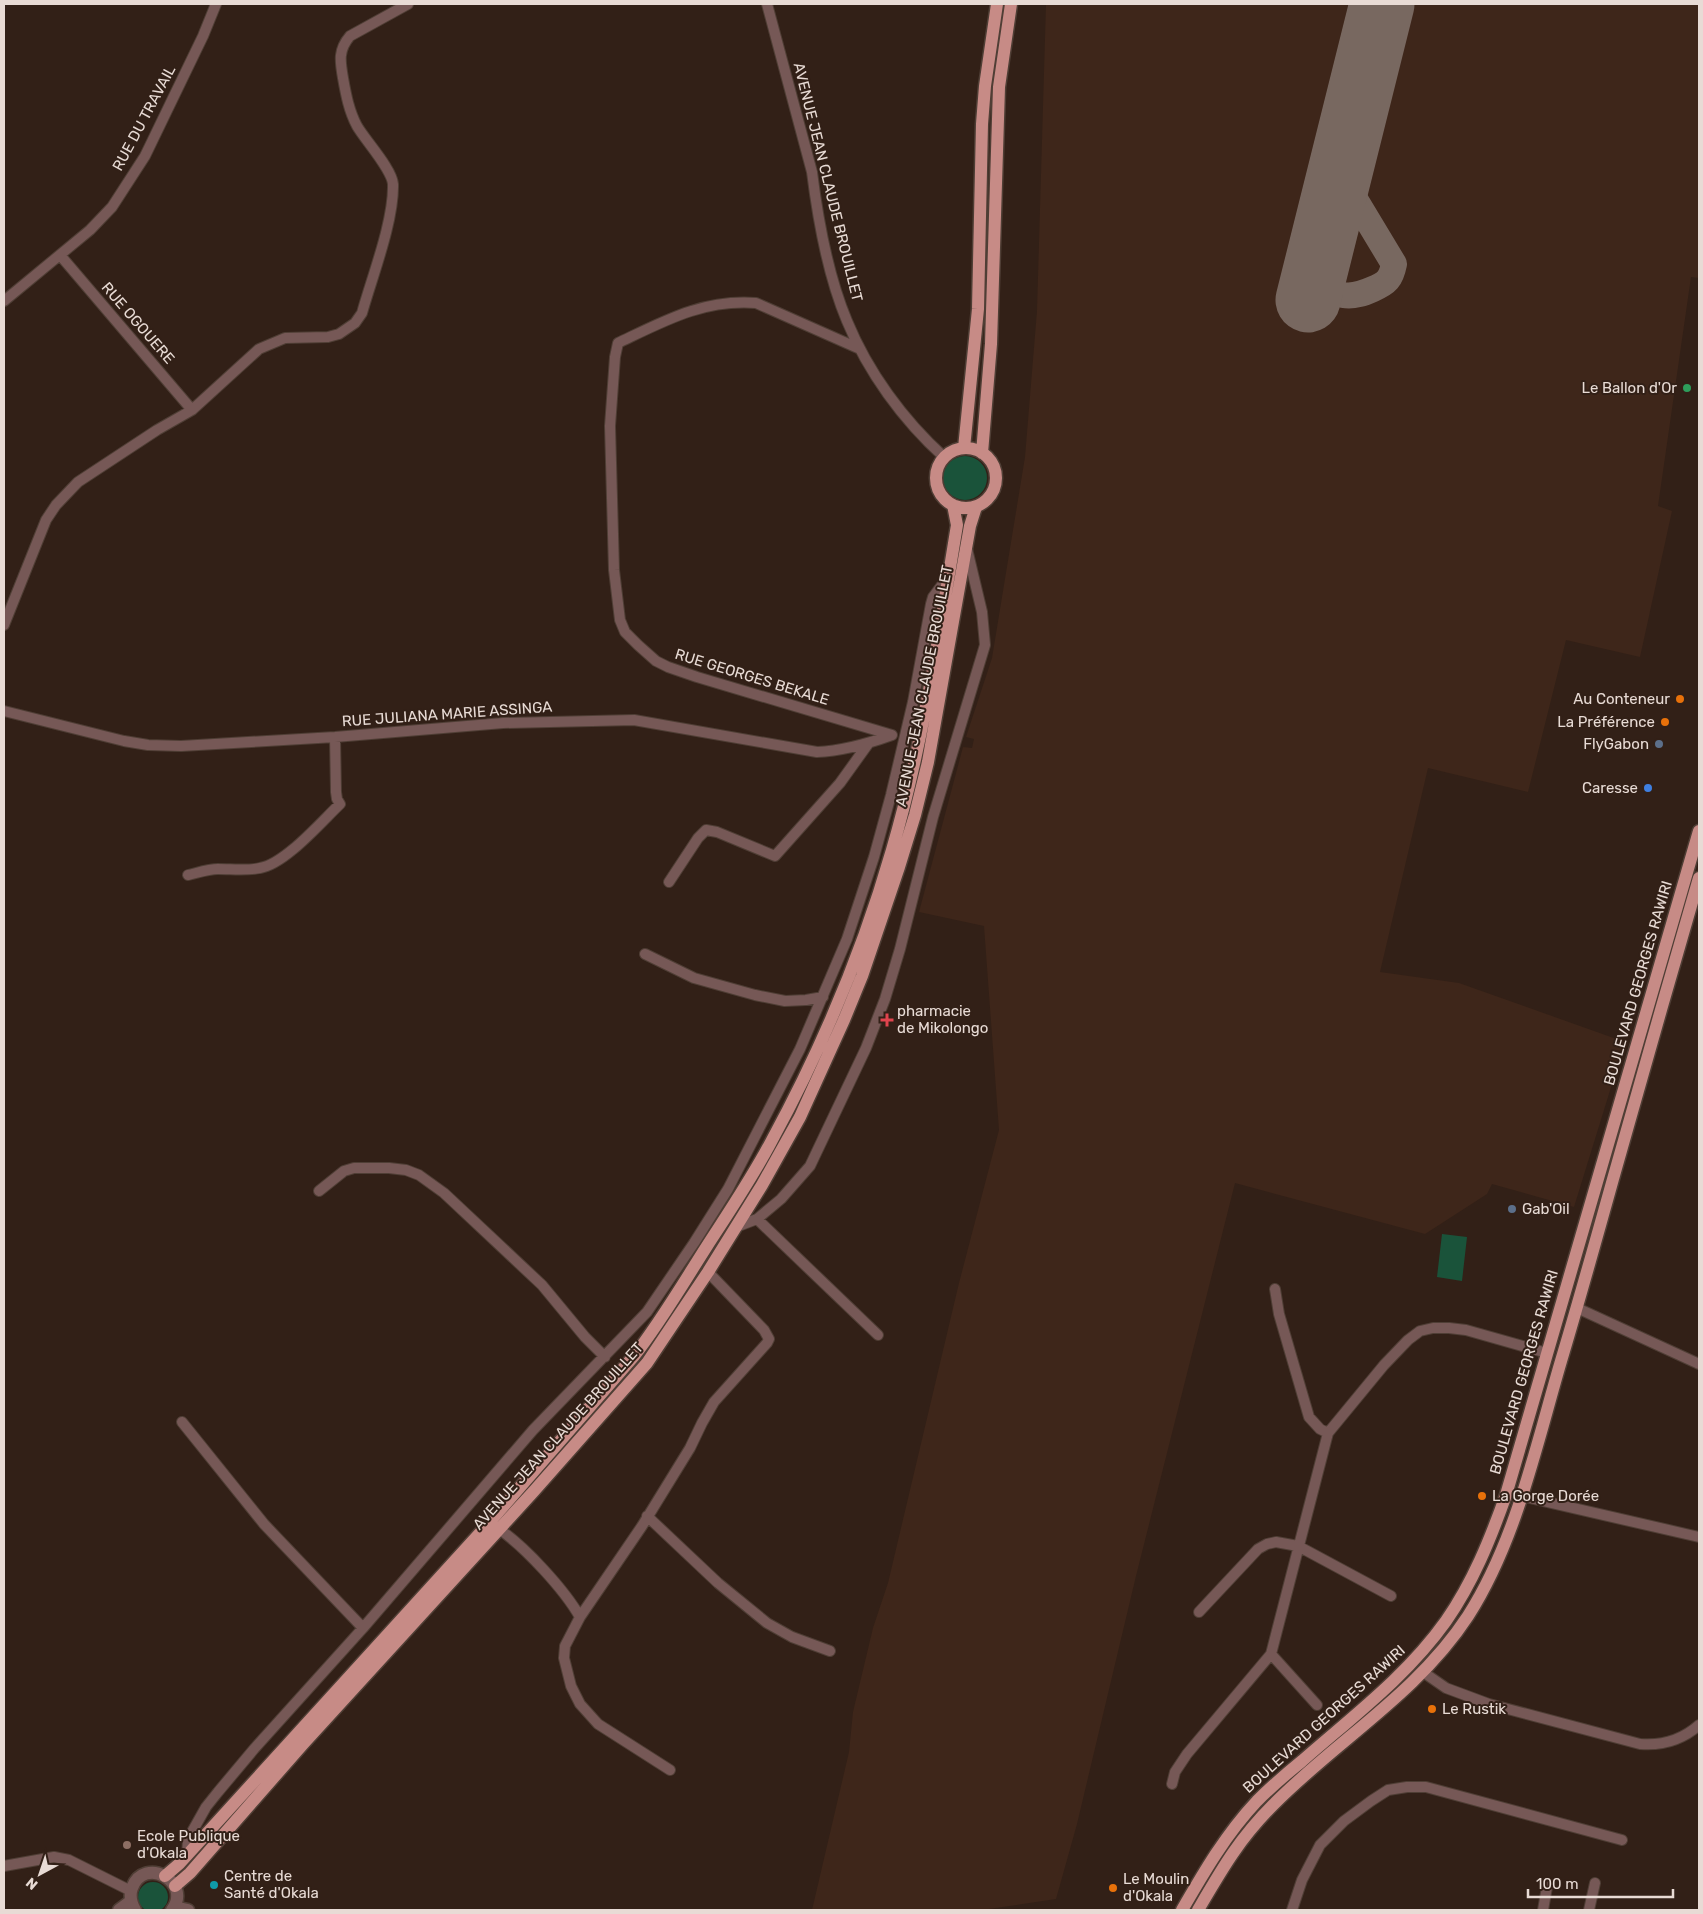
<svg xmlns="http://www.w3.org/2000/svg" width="1703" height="1914" viewBox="0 0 1703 1914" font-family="Rubik,sans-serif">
	<rect width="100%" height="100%" fill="#322017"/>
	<path fill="#3e261a" d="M1046 4H1699V278L1691 277 1658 506 1672 511 1640 657 1566 640 1528 792 1428 768 1380 972 1459 983 1625 1042 1574 1207 1492 1184 1487 1194 1425 1234 1235 1183 1136 1576 1077 1824 1056 1899 982 1910H812L849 1752 853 1712 873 1628 888 1583 959 1283 999 1130 984 926 919 912 963 747 972 748 974 739 966 737 992 658 1025 457 1037 311Z"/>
	<path fill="#1a533a" d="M943 478a22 22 0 1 1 44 0a22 22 0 1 1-44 0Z
		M1442 1234 1467 1237 1462 1281 1437 1277Z
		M138 1897a15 15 0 1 1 30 0a15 15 0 1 1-30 0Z"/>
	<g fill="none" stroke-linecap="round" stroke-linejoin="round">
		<path stroke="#786860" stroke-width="26" d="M1333 202C1301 221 1293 254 1320 281 1327 287 1335 293 1343 295 1354 297 1364 293 1373 289 1387 283 1391 279 1394 264L1347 186 1346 148"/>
		<path stroke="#786860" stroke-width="65" d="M1308 300 1382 4"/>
		<defs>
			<path id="minor" d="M767 4 812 172C818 220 828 276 847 321 868 372 903 420 944 457
				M60 255 192 410
				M4 301 90 230 112 207 145 156 203 36 216 4
				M860 349 756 303C703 299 664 321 618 343L615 357 610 426 614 570 620 620 625 632 638 645 656 661 668 667 697 677 892 735
				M4 625 46 520 56 505 78 482 157 430 192 410 259 349 285 338 328 337 339 334 355 323 362 313C372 277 394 221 393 184 392 169 365 140 357 126 349 111 346 95 343 78 340 61 338 50 350 36L408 4
				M4 711 124 741 148 745 181 746 335 737 503 723 634 720 817 752C843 751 867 744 892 735
				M188 875C197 873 208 869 218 869 232 869 246 871 260 868 285 864 321 822 340 804L337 799 336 792 335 737
				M669 882 698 838 706 830 717 832 775 856 840 783 868 744
				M645 954 694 978 755 995 785 1001 806 1000 823 997
				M319 1191 344 1171 354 1168H389L406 1170 419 1175 444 1193 542 1285 585 1337 605 1357
				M757 1219 878 1335
				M736 1227 757 1219 781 1199 810 1166 866 1048 885 999 900 949 933 817 985 645 982 612 967 549
				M1275 1289 1279 1314 1309 1417 1320 1429 1328 1433
				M1577 1308 1699 1364
				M182 1422 264 1524 363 1628
				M1521 1496 1699 1537
				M647 1516 718 1583 767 1623 792 1637 830 1651
				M499 1529C525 1547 564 1589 580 1617
				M1199 1612 1258 1549 1267 1544 1276 1542 1298 1546 1391 1596
				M1271 1654 1317 1705
				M1423 1672 1446 1688 1489 1704 1640 1744C1663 1746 1682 1740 1699 1725
				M670 1770 598 1724 580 1704 571 1686 564 1658 565 1646 580 1617 642 1526 690 1448 702 1423 714 1402 767 1343 769 1339 764 1330 708 1272
				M1172 1784 1175 1772 1187 1754 1271 1654 1328 1433 1384 1365 1408 1340 1420 1331 1433 1328H1449L1466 1330 1547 1353
				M187 1856 188 1839 206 1807 218 1792 254 1749 363 1628 533 1430 647 1312 694 1243 728 1189 800 1049 847 939 874 857 891 795 913 702 931 604 933 597 948 577
				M4 1866 54 1857 69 1860 131 1891
				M1292 1910 1302 1880 1320 1845 1344 1821 1371 1801 1388 1790 1407 1787H1426L1622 1840
				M1543 1910 1547 1887
				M1589 1910 1595 1883"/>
			<path id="tertiary" d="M174 1907 188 1910
				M119 1910 131 1901
				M135 1910C131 1903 129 1896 132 1888 144 1855 193 1882 172 1910"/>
			<path id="primary" d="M964 448 978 309 982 124 985 86 997 4
				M936 478a30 30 0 1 1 60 0a30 30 0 1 1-60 0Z
				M982 453 991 344 999 87 1011 4
				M165 1876 179 1864 480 1533 634 1356C660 1323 684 1282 707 1246 729 1212 752 1178 771 1142 821 1050 863 951 892 850 923 744 939 634 957 525L953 505
				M175 1886 190 1873 303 1744 534 1491 647 1363 708 1272 762 1185 800 1117 844 1020 862 976 899 867 915 815 928 762 970 526 976 507
				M1182 1910C1204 1872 1226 1834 1257 1801 1271 1787 1286 1774 1302 1761 1352 1717 1407 1676 1446 1621 1473 1582 1490 1540 1506 1495L1699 831
				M1198 1910C1222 1869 1239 1839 1273 1805 1337 1740 1417 1694 1468 1616 1516 1541 1536 1446 1561 1361 1579 1301 1596 1240 1613 1179 1641 1079 1670 978 1699 878"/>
		</defs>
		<use href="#minor" stroke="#4f3e35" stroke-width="12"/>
		<use href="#tertiary" stroke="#4f3e35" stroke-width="15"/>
		<use href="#primary" stroke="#4f3e35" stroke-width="15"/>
		<use href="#minor" stroke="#765856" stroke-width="10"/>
		<use href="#tertiary" stroke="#765856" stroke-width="12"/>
		<use href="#primary" stroke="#c78b86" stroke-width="12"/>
	</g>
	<circle fill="#2e9e5b" stroke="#322017" stroke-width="2" cx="1687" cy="388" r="5"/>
	<g fill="#e8710a" stroke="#322017" stroke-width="2">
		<circle cx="1680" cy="699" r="5"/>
		<circle cx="1665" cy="722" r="5"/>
		<circle cx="1482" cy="1496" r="5"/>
		<circle cx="1432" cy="1709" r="5"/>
		<circle cx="1113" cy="1888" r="5"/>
	</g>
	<g fill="#5c6f8a" stroke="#322017" stroke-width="2">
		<circle cx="1659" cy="744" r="5"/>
		<circle cx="1512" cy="1209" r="5"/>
	</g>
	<circle fill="#3f7fe0" stroke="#322017" stroke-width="2" cx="1648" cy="788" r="5"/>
	<path fill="#e0444e" stroke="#322017" stroke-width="2" d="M884.5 1012.5h5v5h5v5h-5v5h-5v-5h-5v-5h5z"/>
	<circle fill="#8d6e63" stroke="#322017" stroke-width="2" cx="127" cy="1845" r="5"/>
	<circle fill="#0f9aa8" stroke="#322017" stroke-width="2" cx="214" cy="1885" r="5"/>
	<g text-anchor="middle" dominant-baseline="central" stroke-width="4" stroke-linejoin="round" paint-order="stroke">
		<g font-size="15" fill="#e8dbd5" stroke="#322017">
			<text transform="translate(144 118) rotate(-62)">RUE DU TRAVAIL</text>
			<text transform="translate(828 182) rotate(76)">AVENUE JEAN CLAUDE BROUILLET</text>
			<text transform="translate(138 323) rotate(49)">RUE OGOUERE</text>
			<text transform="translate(752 677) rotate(17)">RUE GEORGES BEKALE</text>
			<text transform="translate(924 686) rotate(-79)">AVENUE JEAN CLAUDE BROUILLET</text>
			<text transform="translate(447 714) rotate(-4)">RUE JULIANA MARIE ASSINGA</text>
			<text transform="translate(1638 983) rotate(-74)">BOULEVARD GEORGES RAWIRI</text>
			<text transform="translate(1524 1372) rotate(-74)">BOULEVARD GEORGES RAWIRI</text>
			<text transform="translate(558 1436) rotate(-48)">AVENUE JEAN CLAUDE BROUILLET</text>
			<text transform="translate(1324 1719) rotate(-42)">BOULEVARD GEORGES RAWIRI</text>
		</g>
		<g font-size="15" fill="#e8dbd5" stroke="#322017" text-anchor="start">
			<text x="1677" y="388" text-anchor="end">Le Ballon d'Or</text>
			<text x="1670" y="699" text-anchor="end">Au Conteneur</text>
			<text x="1655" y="722" text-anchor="end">La Préférence</text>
			<text x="1649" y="744" text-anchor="end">FlyGabon</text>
			<text x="1638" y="788" text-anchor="end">Caresse</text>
			<text x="897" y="1011">pharmacie<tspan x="897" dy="17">de Mikolongo</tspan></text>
			<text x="1522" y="1209">Gab'Oil</text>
			<text x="1492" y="1496">La Gorge Dorée</text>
			<text x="1442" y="1709">Le Rustik</text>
			<text x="137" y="1836">Ecole Publique<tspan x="137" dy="17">d'Okala</tspan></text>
			<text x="224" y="1876">Centre de<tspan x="224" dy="17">Santé d'Okala</tspan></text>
			<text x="1123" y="1879">Le Moulin<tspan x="1123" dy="17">d'Okala</tspan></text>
		</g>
	</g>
	<rect width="1703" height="1914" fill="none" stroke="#e8dbd5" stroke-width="10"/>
	<g transform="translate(40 1874) rotate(220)" stroke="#322017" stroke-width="4" paint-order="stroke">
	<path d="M0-4L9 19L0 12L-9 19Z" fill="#e8dbd5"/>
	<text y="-8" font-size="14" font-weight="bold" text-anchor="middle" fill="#e8dbd5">N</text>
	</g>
	<path d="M1528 1889v8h145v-8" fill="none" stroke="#e8dbd5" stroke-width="2.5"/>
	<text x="1536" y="1889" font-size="15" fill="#e8dbd5" stroke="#322017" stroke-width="4" paint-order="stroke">100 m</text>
</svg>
